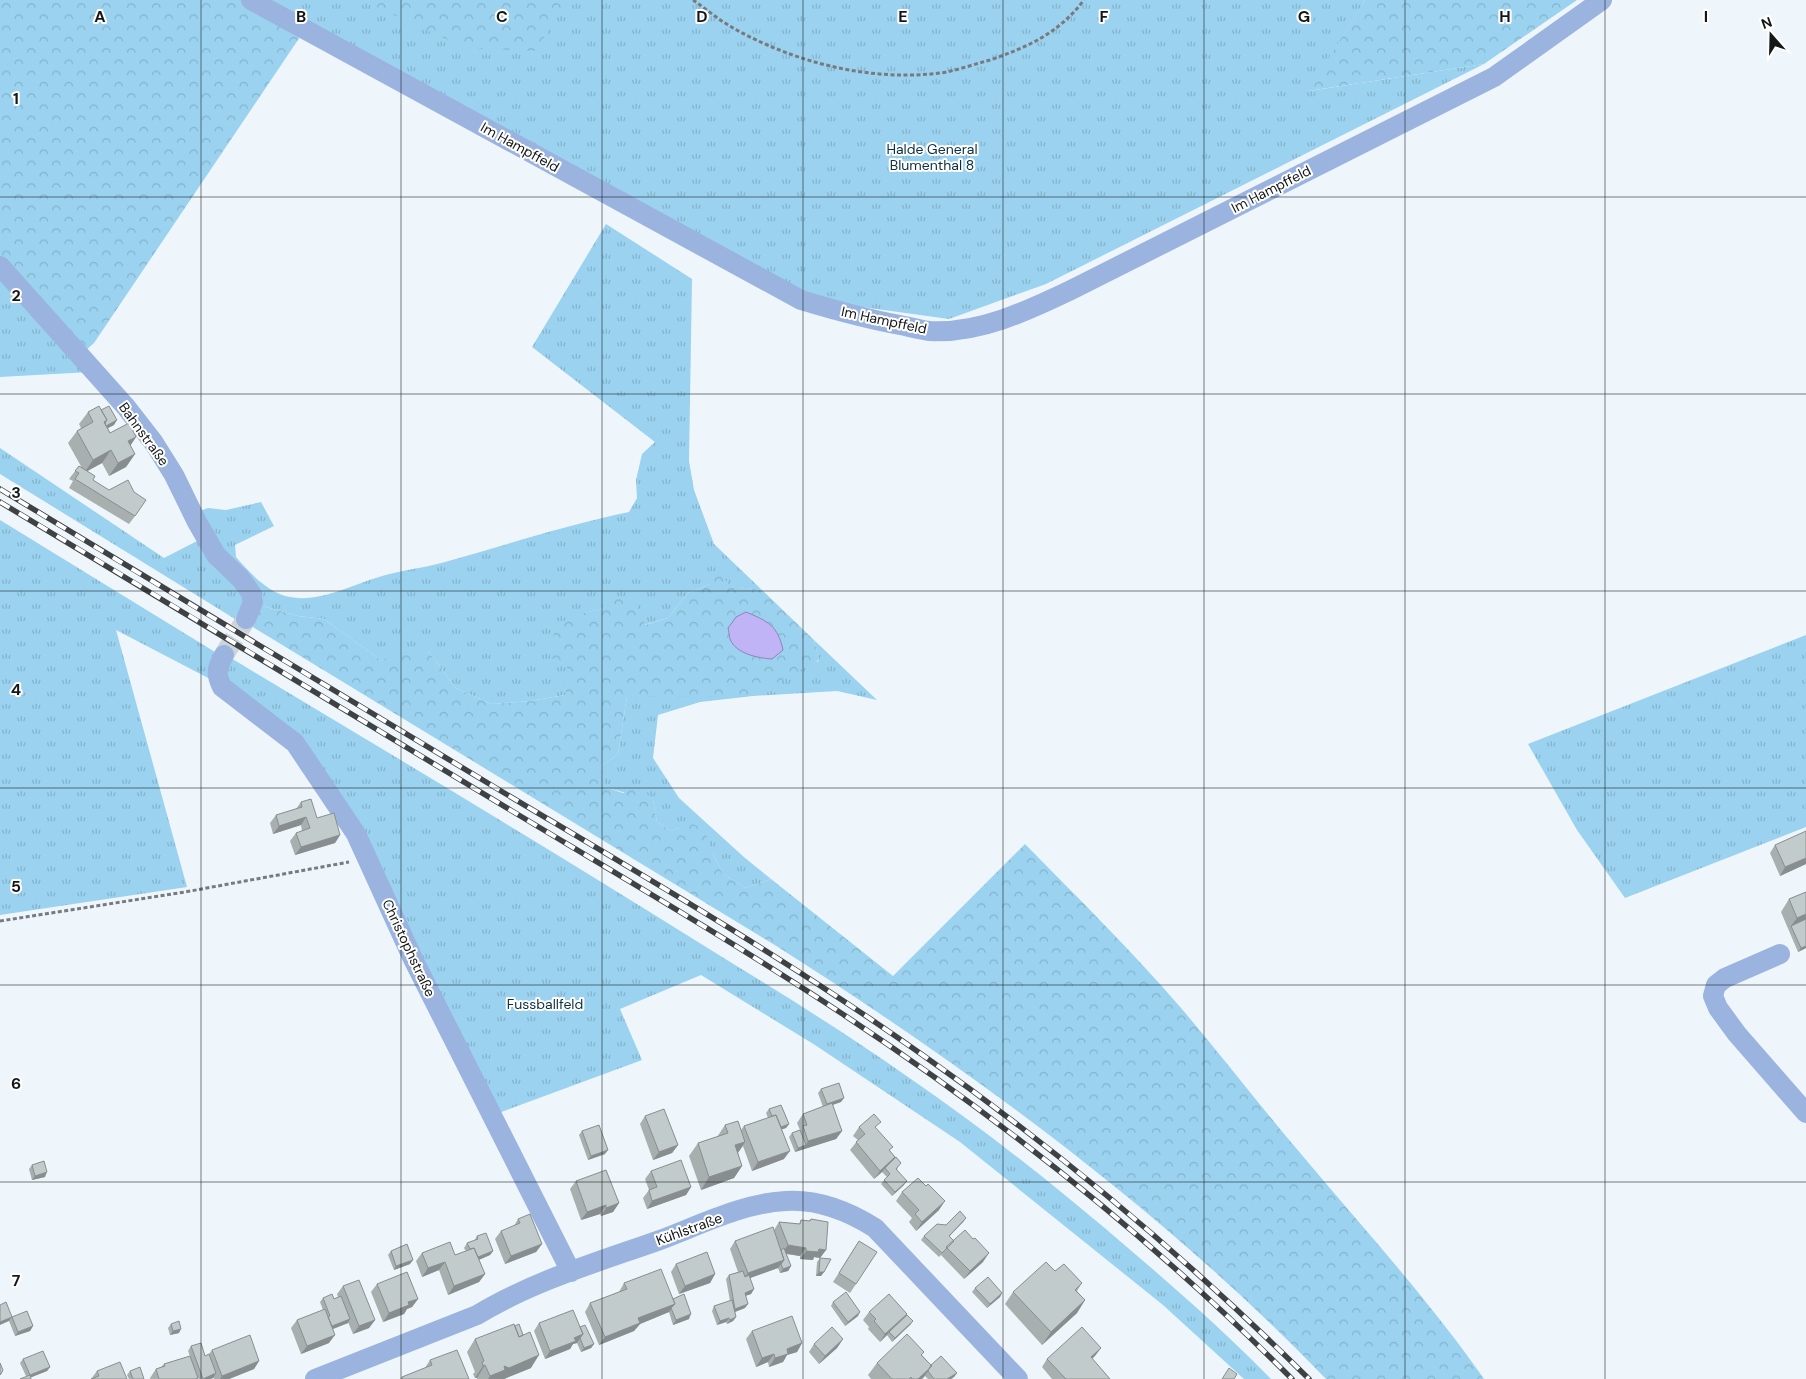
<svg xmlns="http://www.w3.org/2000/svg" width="1806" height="1379" viewBox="0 0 1806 1379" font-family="'DM Sans',sans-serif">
	<defs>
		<pattern id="grass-tufts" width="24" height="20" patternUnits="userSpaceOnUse" patternTransform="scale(1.25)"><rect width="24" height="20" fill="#9ad2ef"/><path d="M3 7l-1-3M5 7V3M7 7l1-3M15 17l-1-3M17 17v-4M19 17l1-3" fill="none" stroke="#84b4cc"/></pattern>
		<pattern id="forest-crowns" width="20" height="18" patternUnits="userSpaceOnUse" patternTransform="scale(1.25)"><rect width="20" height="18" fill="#9ad2ef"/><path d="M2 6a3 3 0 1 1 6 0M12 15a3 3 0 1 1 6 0" fill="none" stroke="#84b4cc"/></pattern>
	</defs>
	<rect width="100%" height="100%" fill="#eef6fb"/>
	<path fill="url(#grass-tufts)" d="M246 0H1365L1309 91 1484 64 1046 284 949 319 804 299Z
		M606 224 692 279 689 461 694 490 714 544 762 590 710 584 688 593 668 618 644 625 602 609 584 613 565 695 530 701 491 704 456 688 428 651 382 661 324 619 298 616 256 604 197 512 208 508 226 510 261 502 274 526 235 545 236 557C250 573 268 593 290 597 319 603 354 584 382 576 402 570 424 568 445 562 506 545 566 525 629 512L637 498 636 480 642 454 655 442 532 347Z
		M0 280 90 372 0 377Z
		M0 448 164 558 201 539 236 581 245 603 235 619 0 474Z
		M0 520 215 652 212 680 116 630 187 887 0 915Z
		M1806 635V827L1625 898 1577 830 1528 744Z
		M814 640 877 700 837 691 753 696 700 702 658 715 653 758 679 798 745 858 771 879 746 888 723 874 713 854 679 828 671 831 657 822 653 800 604 787 601 766 618 754 627 696 675 695 819 661Z
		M229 657C386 751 543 845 698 942 769 986 840 1029 908 1077 987 1131 1062 1191 1135 1254 1182 1294 1228 1335 1271 1379H1244L1163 1305 960 1142 815 1045 701 975 620 1009 642 1060 496 1114 336 799 225 685Z"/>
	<path fill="url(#forest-crowns)" d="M0 0H246L304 31 94 343 84 352 0 259Z
		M361 0H567L536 51 466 48Z
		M1365 0H1577L1484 64 1308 91Z
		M719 571 730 586 762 590 814 640 819 660 753 696H627L618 754 601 766 605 787 623 793 639 785 653 800 657 822 671 831 692 823 705 831 713 854 723 874 746 888 771 879 893 976 1025 844C1078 898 1132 951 1181 1008 1222 1056 1260 1106 1301 1154 1363 1228 1429 1300 1484 1379H1326C1164 1211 974 1072 778 947L248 624 256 604 298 616 324 619 382 661 393 652 428 651 456 688 491 704 530 701 565 695 570 670 550 657 556 621H577L583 613 602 609 605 598H634L645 625 668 618 688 593 710 584 709 575Z"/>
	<path fill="#c0b4f7" stroke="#8c85b4" d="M746 612C768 621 778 626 783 650L772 659C758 658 736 654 730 639 729 636 729 631 728 628L736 617Z"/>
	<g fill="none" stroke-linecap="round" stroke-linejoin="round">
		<path stroke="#cdd4d9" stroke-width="20" stroke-dasharray="20 10" stroke-linecap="butt" d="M224 655 246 619"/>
		<path stroke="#777b7f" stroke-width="3" stroke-dasharray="4 2.5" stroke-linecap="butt" d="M693 0C706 9 719 20 733 28 792 61 863 80 931 74 950 73 971 65 990 60 1028 47 1059 33 1084 0
			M0 921 185 892 349 862"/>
		<path stroke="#9ab3df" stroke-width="20" d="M251 0 801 300C834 310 867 319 900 325 910 327 921 330 930 331 981 334 1031 309 1075 288L1494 77 1602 0
			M0 266 126 407 154 443 174 475 197 522 216 555 241 579 251 593 253 602 246 619
			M224 655C217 668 215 673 222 687L295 743 356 834 413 959 571 1272
			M1780 954 1725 978 1716 985 1713 996 1718 1008 1737 1034 1806 1113
			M315 1379 477 1315C533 1281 598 1262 660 1240 700 1225 743 1203 786 1201 819 1199 848 1211 875 1228L1018 1379"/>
		<defs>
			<path id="rail" d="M0 489C168 591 337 692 506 794 647 878 790 961 924 1056 1062 1153 1190 1261 1309 1379
				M0 502C171 604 341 708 512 811 622 877 733 942 841 1013 1003 1120 1155 1241 1292 1379"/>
		</defs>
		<use href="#rail" stroke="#3f4244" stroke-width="5.5"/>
		<use href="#rail" stroke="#fff" stroke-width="4" stroke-dasharray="11" stroke-linecap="butt"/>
	</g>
	<path fill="#a7afaf" d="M101 410 114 425 108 428 110 433 136 437 130 446 135 454 126 467 109 476 102 463 87 471 93 480 135 516 129 524 69 488 73 481 69 479 79 466 82 468 68 443 77 431 81 428 79 424 88 412Z
		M301 802 317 818 340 835 335 843 295 855 290 841 296 833 302 831 301 825 273 834 270 823 276 815 296 809Z
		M1775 845 1806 864 1780 876 1770 853Z
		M1806 892V948L1798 952 1781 912 1789 899Z
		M821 1089 841 1102 832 1105 842 1131 836 1139 795 1152 789 1137 792 1133 800 1130 797 1123 803 1114 823 1107 818 1093Z
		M769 1109 789 1124 786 1128 782 1129 784 1159 752 1171 743 1146 738 1153 742 1166 734 1178 701 1190 689 1156 698 1143 717 1137 725 1125 741 1130 744 1126 768 1118 766 1113Z
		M645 1116 678 1145 672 1153 653 1160 640 1124Z
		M859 1127 876 1129 890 1151 895 1157 892 1161 898 1168 897 1169 904 1185 892 1196 881 1184 887 1177 882 1172 874 1179 850 1150 858 1140 853 1136Z
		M582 1131 605 1154 588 1160 579 1135Z
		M32 1165 45 1177 32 1180 29 1169Z
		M651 1171 691 1187 686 1195 647 1209 643 1198 649 1190 645 1179Z
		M576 1181 619 1203 613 1212 601 1216 600 1214 581 1220 570 1189Z
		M902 1192 939 1210 916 1231 909 1222 912 1218 896 1201Z
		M966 1218 963 1222 949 1236 954 1241 983 1262 964 1279 941 1255 939 1257 921 1240 924 1236 946 1225Z
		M518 1219 542 1244 536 1252 505 1264 495 1239 501 1231 514 1226Z
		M811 1219 826 1250 820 1258 824 1272 821 1276H816L817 1262 820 1258 814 1257 813 1260 800 1259V1256L786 1254 791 1266 788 1271 780 1273 778 1268 750 1278 754 1289 751 1294 745 1296V1308L735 1312 736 1317 733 1321 727 1324 726 1322 717 1325 712 1311 714 1306 730 1301 726 1279 729 1275 738 1272 730 1249 735 1241 774 1230 779 1222 799 1224 801 1220 809 1221Z
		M477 1236 493 1251 490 1255 479 1260 485 1274 479 1282 448 1295 439 1270 422 1277 416 1261 422 1253 455 1255 466 1251 464 1248 467 1243 474 1241Z
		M859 1241 856 1284 850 1293 833 1282Z
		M391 1251 410 1264 394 1270 388 1255Z
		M676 1264 715 1274 710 1283 679 1294 671 1272Z
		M1055 1271 1082 1283 1077 1291 1085 1300 1077 1313 1042 1345 1005 1304 1013 1292Z
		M624 1283 673 1299 689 1319 673 1325 669 1312 640 1324 634 1331 599 1345 585 1312 590 1303 619 1292Z
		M377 1284 418 1299 412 1307 407 1309 404 1314 383 1322 371 1292Z
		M343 1286 375 1320 369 1328 353 1334 348 1322V1323L333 1329 329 1343 301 1354 291 1328 297 1320 323 1310 320 1302 323 1298 334 1299 338 1297 337 1294Z
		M975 1288 1002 1293 1000 1297 987 1308 972 1292Z
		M833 1302 858 1316 845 1326 831 1306Z
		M869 1312 906 1315 913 1321 910 1325 892 1342 887 1335 880 1342 868 1329 869 1327 863 1320Z
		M12 1317 33 1326 30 1331 15 1336 9 1321Z
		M539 1323 580 1327 594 1344 591 1348 581 1352 577 1343 573 1344 570 1349 545 1359 534 1331Z
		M171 1324 179 1333 170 1335 168 1328Z
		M752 1331 802 1343 797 1352 787 1355 783 1362 769 1367 768 1362 756 1367 746 1339Z
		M475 1339 531 1368 504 1379H477V1378H475L473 1374 475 1372 467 1352Z
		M843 1339 837 1348 819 1364 809 1352 814 1344Z
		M191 1346 205 1356 209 1354 212 1350 259 1361 254 1369 229 1379H214V1378L210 1379H199L198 1378V1379H150V1378L156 1369 161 1367 164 1364 190 1356 188 1351Z
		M1101 1348 1092 1359 1110 1379H1052L1042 1367 1047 1359Z
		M922 1355 931 1365 957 1373 954 1377 951 1379H928L925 1376 922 1379H871L868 1375 877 1363Z
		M23 1359 50 1367 47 1371 31 1377 26 1376 20 1363Z
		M430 1360 469 1379H400L402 1377 425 1368Z
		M97 1371 127 1379H91Z
		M130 1371 144 1379H129L127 1375Z"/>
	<path fill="#888e8f" d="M107 420H117L114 425 96 434 104 422Z
		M136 437 128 449V441Z
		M111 450 102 463 84 473 93 460Z
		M135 454 126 467 109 476 118 463Z
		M306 817 301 825 273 834 279 826Z
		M340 835 335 843 295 855 301 847Z
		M1806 858V864L1780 876 1785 867Z
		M1806 914V922L1791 926 1797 918Z
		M1806 946V948L1798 952 1801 948Z
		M844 1098 841 1102 824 1108 827 1104Z
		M789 1124 786 1128 774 1132 777 1128Z
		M842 1131 836 1139 795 1152 798 1148 806 1145 808 1141Z
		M745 1142 737 1154 735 1145Z
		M678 1145 672 1153 653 1160 659 1152Z
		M608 1150 605 1154 588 1160 591 1156Z
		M790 1151 784 1159 752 1171 758 1162Z
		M895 1157 889 1165 885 1168 882 1172 874 1179 880 1171Z
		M742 1166 734 1178 701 1190 709 1177Z
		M47 1172 45 1177 32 1180 35 1176Z
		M907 1181 904 1185 892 1196 895 1192Z
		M691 1187 686 1195 647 1209 652 1201Z
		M945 1201 939 1210 916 1231 922 1222Z
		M619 1203 613 1212 601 1216 606 1208Z
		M606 1205 600 1214 581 1220 587 1212Z
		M966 1218 963 1222 946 1240 949 1236Z
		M542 1244 536 1252 505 1264 511 1256Z
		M788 1245 806 1248 800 1256 782 1253Z
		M819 1249 826 1250 820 1258 814 1257 813 1260 800 1259 806 1251Z
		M493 1251 490 1255 471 1263 474 1258Z
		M989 1253 983 1262 964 1279 970 1271Z
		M413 1260 410 1264 394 1270 396 1266Z
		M784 1260 778 1268 742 1281 748 1273Z
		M445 1262 439 1270 422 1277 428 1268Z
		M791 1266 788 1271 780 1273 783 1269Z
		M819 1272H824L821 1276H816Z
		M485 1274 479 1282 448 1295 454 1286Z
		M715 1274 710 1283 679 1294 685 1286Z
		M754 1289 751 1294 742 1297 745 1293Z
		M1002 1293 1000 1297 987 1308 990 1304Z
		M418 1299 412 1307 407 1309 404 1314 383 1322 389 1313 408 1302Z
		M1085 1300 1077 1313 1042 1345 1051 1332Z
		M675 1304 669 1312 640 1324 634 1331 599 1345 605 1337 638 1318Z
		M748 1304 745 1308 732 1313 735 1309Z
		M860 1312 858 1316 845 1326 848 1322Z
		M691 1314 689 1319 673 1325 676 1320Z
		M907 1314 889 1332 887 1335 880 1342 885 1334Z
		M12 1317 9 1321 0 1325V1322Z
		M736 1317 733 1321 727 1324 730 1320Z
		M729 1318 726 1322 717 1325 720 1321Z
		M350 1319 348 1323 325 1332 328 1328Z
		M375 1320 369 1328 353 1334 359 1326Z
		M913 1321 910 1325 892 1342 895 1338Z
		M33 1326 30 1331 15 1336 18 1332Z
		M181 1329 179 1333 170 1335 173 1331Z
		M583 1334 577 1343 573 1344 570 1349 545 1359 550 1351 574 1338Z
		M335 1335 329 1343 301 1354 307 1346Z
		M843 1339 837 1348 819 1364 825 1356Z
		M802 1343 797 1352 787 1355 783 1362 769 1367 775 1358 787 1349Z
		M594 1344 591 1348 581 1352 584 1348Z
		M1101 1348 1095 1356 1085 1365 1091 1357Z
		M774 1354 768 1362 756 1367 762 1358Z
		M539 1355 531 1368 504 1379H488L490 1376 504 1366Z
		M259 1361 254 1369 229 1379H220L222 1376Z
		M485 1365 477 1378H475L483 1366Z
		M932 1366 923 1378 922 1379H918Z
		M50 1367 47 1371 27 1379 30 1375Z
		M216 1373 213 1378 210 1379H203Z
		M957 1373 954 1377 951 1379H947Z"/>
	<path fill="#c2cbcc" stroke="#888e8f" d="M99 406 107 420 104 422 110 433 129 423 136 437 128 441 135 454 118 463 111 450 93 460 77 431 93 422 88 412Z
		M109 406 117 420 106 426 105 423 107 420 101 410Z
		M79 466 95 476 93 480 109 490 128 480 134 492 146 500 135 516 75 479 79 473 75 471Z
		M311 799 317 818 334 813 340 835 301 847 296 833 310 828 306 817 279 826 276 815 302 807 301 802Z
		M1806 831V858L1785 867 1775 845Z
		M1806 892V914L1797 918 1789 899Z
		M1806 919V946L1801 948 1791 926Z
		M839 1083 844 1098 827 1104 821 1089Z
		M832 1103 842 1131 808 1141 803 1126 807 1125 803 1114Z
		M781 1105 789 1124 781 1127 776 1115 772 1116 769 1109Z
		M664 1109 678 1145 659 1152 645 1116Z
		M874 1114 881 1122 875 1127 893 1147 889 1150 895 1157 880 1171 856 1142 865 1134 859 1127Z
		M776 1115 790 1151 758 1162 744 1126Z
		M738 1121 745 1142 735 1145 742 1166 709 1177 698 1143 728 1133 725 1125Z
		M599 1125 608 1150 591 1156 582 1131Z
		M800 1130 806 1145 798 1148 792 1133Z
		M896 1157 901 1163 896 1169 907 1181 895 1192 884 1180 890 1174 885 1168Z
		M681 1160 691 1187 652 1201 649 1190 657 1187 651 1171Z
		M44 1161 47 1172 35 1176 32 1165Z
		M606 1170 619 1203 606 1208V1205L587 1212 576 1181Z
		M918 1178 926 1186 928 1184 945 1201 922 1222 915 1214 919 1210 902 1192Z
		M960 1211 966 1218 949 1236 954 1241 942 1253 924 1236 937 1224 946 1225Z
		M530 1214 542 1244 511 1256 501 1231 520 1223 518 1219Z
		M811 1219 828 1222 826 1250 819 1249 818 1252 806 1251V1248L788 1245 779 1222 800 1224 801 1220 810 1221Z
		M773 1227 784 1260 748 1273 735 1241Z
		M965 1230 973 1239 975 1238 989 1253 970 1271 946 1247Z
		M486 1233 493 1251 478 1257 474 1248 470 1249 467 1243 478 1239 477 1236Z
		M859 1241 877 1252 856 1284 839 1273Z
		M450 1242 455 1255 474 1248 485 1274 454 1286 445 1262 428 1268 422 1253Z
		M407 1244 413 1260 396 1266 391 1251Z
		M784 1248 791 1266 783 1269 781 1264 784 1260 781 1250Z
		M707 1252 715 1274 685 1286 676 1264Z
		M820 1258 831 1259 824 1272H819Z
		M1046 1262 1055 1271 1064 1264 1082 1283 1075 1290 1085 1300 1051 1332 1013 1292Z
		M661 1269 675 1304 638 1318 640 1323 605 1337 590 1303 627 1289 624 1283Z
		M743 1271 745 1277 749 1275 754 1289 745 1293 748 1304 735 1309 729 1275Z
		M407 1272 418 1299 408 1302 409 1305 389 1313 377 1284Z
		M988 1277 1002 1293 990 1304 975 1288Z
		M359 1280 375 1320 359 1326 343 1286Z
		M846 1292 860 1312 848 1322 833 1302Z
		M332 1294 334 1299 341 1296 350 1319 332 1326 328 1317 330 1316 323 1298Z
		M684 1294 691 1314 676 1320 671 1308 675 1304 673 1299Z
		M889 1294 907 1314 885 1334 874 1321 876 1319 869 1312Z
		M732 1300 736 1317 730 1320 729 1318 720 1321 714 1306Z
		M6 1302 12 1317 27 1311 33 1326 18 1332 12 1317 0 1322V1305Z
		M325 1309 335 1335 307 1346 297 1320Z
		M573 1310 583 1334 574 1338 576 1341 550 1351 539 1323Z
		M907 1315 913 1321 895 1338 889 1332Z
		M792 1316 802 1343 787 1349 788 1354 775 1358 774 1354 762 1358 752 1331Z
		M179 1321 181 1329 173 1331 171 1324Z
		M514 1324 519 1337 530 1332 539 1355 509 1368 504 1366 505 1370 490 1376 485 1365 483 1366 482 1362 484 1361 475 1339Z
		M519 1324 523 1335 519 1337 515 1326Z
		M585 1325 594 1344 584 1348 580 1338 583 1334 580 1327Z
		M832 1327 843 1339 825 1356 814 1344Z
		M1082 1327 1101 1348 1091 1357 1110 1379H1066L1047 1359Z
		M907 1334 924 1352 921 1355 932 1366 918 1379H912L911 1377 909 1379H892L877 1363Z
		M250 1335 259 1361 222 1376 212 1350Z
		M201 1343 205 1356 209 1354 216 1373 203 1379 191 1346Z
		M457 1350 469 1379H403L402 1377 432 1365 430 1360Z
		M43 1351 50 1367 30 1375 31 1379H20L30 1375 23 1359Z
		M190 1356 198 1378 195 1379H159L156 1369 165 1366 164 1364Z
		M941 1356 957 1373 947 1379H934L928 1371 931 1365Z
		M120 1362 127 1379H91L99 1376 97 1371Z
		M0 1363 3 1370 1 1374 0 1375Z
		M140 1367 144 1379H133L130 1371Z
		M1229 1368 1237 1374 1234 1379H1222Z"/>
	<path fill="none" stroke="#141618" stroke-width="1" stroke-opacity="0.55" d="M201 0V1379M401 0V1379M602 0V1379M803 0V1379M1003 0V1379M1204 0V1379M1405 0V1379M1605 0V1379M0 197H1806M0 394H1806M0 591H1806M0 788H1806M0 985H1806M0 1182H1806"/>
	<g text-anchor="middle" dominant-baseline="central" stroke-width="4" stroke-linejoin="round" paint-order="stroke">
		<g font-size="14" fill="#141618" stroke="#fff">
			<text transform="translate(520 147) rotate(29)">Im Hampffeld</text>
			<text transform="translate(1271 189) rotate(-27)">Im Hampffeld</text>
			<text transform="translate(884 320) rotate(12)">Im Hampffeld</text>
			<text transform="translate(144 434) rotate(54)">Bahnstraße</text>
			<text transform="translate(409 948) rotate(65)">Christophstraße</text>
			<text transform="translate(689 1229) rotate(-20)">Kühlstraße</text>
		</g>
		<g font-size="14" fill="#0b3040" stroke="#fff">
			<text x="932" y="149">Halde General<tspan x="932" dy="16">Blumenthal 8</tspan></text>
			<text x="545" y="1004">Fussballfeld</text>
		</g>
	</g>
	<g font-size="16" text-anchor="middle" font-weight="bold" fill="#141618" stroke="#fff" stroke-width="4" stroke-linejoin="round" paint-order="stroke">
		<text x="100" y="22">A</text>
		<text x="301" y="22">B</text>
		<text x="502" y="22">C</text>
		<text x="702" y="22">D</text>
		<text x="903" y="22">E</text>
		<text x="1104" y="22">F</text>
		<text x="1304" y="22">G</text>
		<text x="1505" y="22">H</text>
		<text x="1706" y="22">I</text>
		<text x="16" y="104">1</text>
		<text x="16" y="301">2</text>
		<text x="16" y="498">3</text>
		<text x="16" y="695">4</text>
		<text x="16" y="892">5</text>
		<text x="16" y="1089">6</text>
		<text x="16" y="1286">7</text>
	</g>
	<g transform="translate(1771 35) rotate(340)" stroke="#ffffff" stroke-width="4" paint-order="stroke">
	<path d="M0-4L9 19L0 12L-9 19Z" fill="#141618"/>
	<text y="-8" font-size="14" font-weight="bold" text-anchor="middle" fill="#141618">N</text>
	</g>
</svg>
